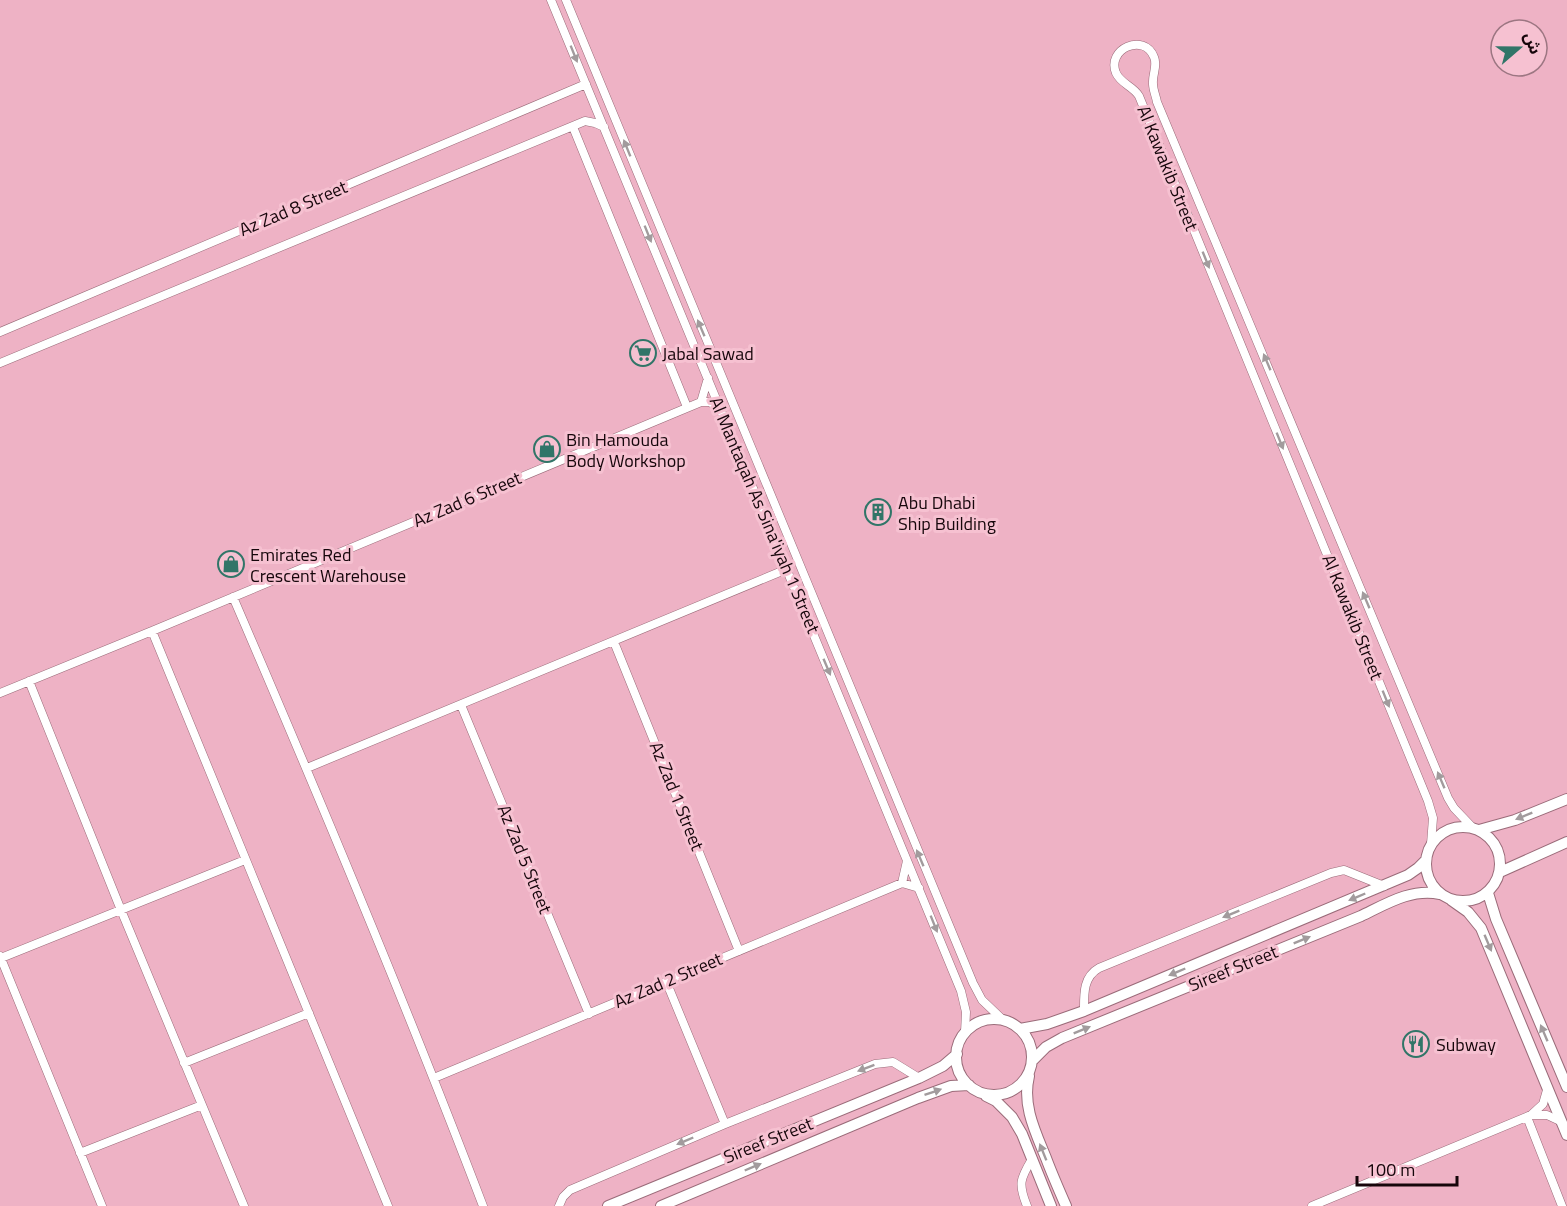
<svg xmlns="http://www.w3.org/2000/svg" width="1567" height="1206" viewBox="0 0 1567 1206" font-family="'Titillium Web','Noto Sans Arabic',sans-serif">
	<rect width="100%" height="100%" fill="#f6c1d1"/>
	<path fill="#eeb2c5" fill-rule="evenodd" d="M0 0H1567V1206H0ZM1501 30H1537V66H1501Z"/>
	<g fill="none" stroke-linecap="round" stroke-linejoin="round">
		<defs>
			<path id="street" d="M551 0 961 991 966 1012 965 1033
				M566 0 973 983 982 1000 1003 1020
				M573 127 687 407
				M0 332 586 84
				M0 363 585 121 595 123 604 127
				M701 402 708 378
				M233 597C320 799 405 1001 483 1206
				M152 631C230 823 310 1014 388 1206
				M614 642 739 951
				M29 681 121 910 244 1206
				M0 693 152 631 701 402H709L719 407
				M461 705 589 1014
				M307 768 787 569
				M1431 844 1433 818 1428 801 1139 96C1133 86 1121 84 1116 73 1106 49 1144 32 1154 57 1158 66 1152 74 1153 84 1153 90 1156 96 1157 102L1448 798 1454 808 1473 828
				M902 883 907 861
				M0 956 102 1206
				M1 958 245 860
				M666 981 725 1124
				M1084 1011C1084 994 1083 977 1099 968L1331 873 1344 870 1384 886
				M184 1063 309 1013
				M434 1078 902 883 919 888
				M1533 1115H1547L1562 1122
				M1527 1117 1562 1206
				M80 1153 202 1105
				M559 1206 563 1197 570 1190 725 1124 875 1064 893 1062 919 1078
				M1027 1206C1018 1184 1020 1179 1032 1159
				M1312 1206 1531 1115 1543 1104 1547 1090"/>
			<path id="secondary" d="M1426 864a37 37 0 1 1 74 0a37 37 0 1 1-74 0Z
				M1479 830 1515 820 1567 799
				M1500 872 1567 842
				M1488 893 1496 919 1567 1087
				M1451 900 1468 912 1481 928 1567 1135
				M956 1057a38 38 0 1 1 76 0a38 38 0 1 1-76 0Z
				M1020 1029 1047 1024 1084 1011 1408 875 1418 868 1426 860
				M1033 1060 1046 1047 1062 1038 1361 916C1386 904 1411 888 1440 894
				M1029 1076C1022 1105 1035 1131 1046 1158 1052 1174 1059 1190 1066 1206
				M986 1096 996 1101 1012 1117 1022 1134 1051 1206
				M608 1206 919 1078 943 1066 957 1054
				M661 1206 918 1098 951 1086 969 1085"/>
		</defs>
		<use href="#street" stroke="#9a6b79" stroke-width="9"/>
		<use href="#secondary" stroke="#9a6b79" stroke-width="12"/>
		<use href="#street" stroke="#fff" stroke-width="8"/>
		<use href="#secondary" stroke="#fff" stroke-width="10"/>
	</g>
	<defs><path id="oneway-solid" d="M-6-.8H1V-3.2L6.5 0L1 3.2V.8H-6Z" transform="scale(1.5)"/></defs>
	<g fill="#a29b9d">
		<use href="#oneway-solid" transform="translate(574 54) rotate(68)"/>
		<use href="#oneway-solid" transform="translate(627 148) rotate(-112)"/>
		<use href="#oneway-solid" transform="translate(648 234) rotate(68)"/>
		<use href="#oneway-solid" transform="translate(1206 260) rotate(68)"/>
		<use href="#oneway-solid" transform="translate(701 328) rotate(-113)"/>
		<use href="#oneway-solid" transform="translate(1267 362) rotate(-113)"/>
		<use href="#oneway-solid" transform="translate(1280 441) rotate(68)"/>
		<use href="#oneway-solid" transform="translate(1366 600) rotate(-113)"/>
		<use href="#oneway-solid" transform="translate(827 667) rotate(67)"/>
		<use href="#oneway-solid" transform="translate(1386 699) rotate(68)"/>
		<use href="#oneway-solid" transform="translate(1441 780) rotate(-113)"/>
		<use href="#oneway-solid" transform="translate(1524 816) rotate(158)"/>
		<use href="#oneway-solid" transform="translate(920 858) rotate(-113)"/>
		<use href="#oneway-solid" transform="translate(1357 897) rotate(157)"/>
		<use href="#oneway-solid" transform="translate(1231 914) rotate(158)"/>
		<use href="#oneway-solid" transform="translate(934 924) rotate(68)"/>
		<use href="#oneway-solid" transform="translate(1302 940) rotate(-22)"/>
		<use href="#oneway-solid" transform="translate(1488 943) rotate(67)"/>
		<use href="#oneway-solid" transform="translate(1177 972) rotate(157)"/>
		<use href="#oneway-solid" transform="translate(1082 1030) rotate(-22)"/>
		<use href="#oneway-solid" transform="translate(1544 1033) rotate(-113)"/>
		<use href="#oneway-solid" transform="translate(866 1068) rotate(159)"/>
		<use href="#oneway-solid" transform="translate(933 1092) rotate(-19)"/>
		<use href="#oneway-solid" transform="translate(685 1141) rotate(157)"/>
		<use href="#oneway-solid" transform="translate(1043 1152) rotate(-112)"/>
		<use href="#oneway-solid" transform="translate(753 1167) rotate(-23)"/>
	</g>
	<defs>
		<symbol id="supermarket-ring" viewBox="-11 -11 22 22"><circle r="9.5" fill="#f6c1d1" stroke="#317568" stroke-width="1.5"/><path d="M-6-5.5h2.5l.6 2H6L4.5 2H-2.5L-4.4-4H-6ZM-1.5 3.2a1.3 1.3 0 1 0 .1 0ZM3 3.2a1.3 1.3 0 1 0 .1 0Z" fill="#317568"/></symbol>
		<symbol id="shop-ring" viewBox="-11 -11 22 22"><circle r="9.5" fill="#f6c1d1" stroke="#317568" stroke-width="1.5"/><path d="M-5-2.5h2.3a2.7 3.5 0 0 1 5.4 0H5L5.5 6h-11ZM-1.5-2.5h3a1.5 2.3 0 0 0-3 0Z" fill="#317568"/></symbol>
		<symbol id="building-ring" viewBox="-11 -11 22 22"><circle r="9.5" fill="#f6c1d1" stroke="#317568" stroke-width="1.5"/><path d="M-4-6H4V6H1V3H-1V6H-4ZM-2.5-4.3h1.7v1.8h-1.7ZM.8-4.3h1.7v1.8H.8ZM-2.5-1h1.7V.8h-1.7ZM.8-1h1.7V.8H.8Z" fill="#317568"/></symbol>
		<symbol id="restaurant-ring" viewBox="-11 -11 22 22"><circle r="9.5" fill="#f6c1d1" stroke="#317568" stroke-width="1.5"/><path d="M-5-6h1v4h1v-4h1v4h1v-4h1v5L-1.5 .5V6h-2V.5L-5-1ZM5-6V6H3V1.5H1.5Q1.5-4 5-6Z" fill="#317568"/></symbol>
	</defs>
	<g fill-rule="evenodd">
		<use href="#supermarket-ring" x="628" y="338" width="30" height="30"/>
		<use href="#shop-ring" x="532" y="434" width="30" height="30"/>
		<use href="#building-ring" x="863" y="497" width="30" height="30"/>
		<use href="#shop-ring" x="216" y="549" width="30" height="30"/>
		<use href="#restaurant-ring" x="1401" y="1029" width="30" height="30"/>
	</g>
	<g text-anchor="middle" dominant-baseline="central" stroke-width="6" stroke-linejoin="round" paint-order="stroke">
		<g font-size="18" fill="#16060b" stroke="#f6c1d1">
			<text transform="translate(1168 168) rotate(68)">Al Kawakib Street</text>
			<text transform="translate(293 208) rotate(-23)">Az Zad 8 Street</text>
			<text transform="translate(467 499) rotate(-23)">Az Zad 6 Street</text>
			<text transform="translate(765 515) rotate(67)">Al Mantaqah As Sina'iyah 1 Street</text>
			<text transform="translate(1353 617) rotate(68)">Al Kawakib Street</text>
			<text transform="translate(677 796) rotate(68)">Az Zad 1 Street</text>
			<text transform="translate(525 859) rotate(68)">Az Zad 5 Street</text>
			<text transform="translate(1233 968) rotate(-22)">Sireef Street</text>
			<text transform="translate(668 980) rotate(-23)">Az Zad 2 Street</text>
			<text transform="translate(768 1140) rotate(-22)">Sireef Street</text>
		</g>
		<g font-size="18" fill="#16060b" stroke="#f6c1d1" text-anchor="start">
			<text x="662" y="353">Jabal Sawad</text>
			<text x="566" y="439">Bin Hamouda<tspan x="566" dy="21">Body Workshop</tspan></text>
			<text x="898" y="502">Abu Dhabi<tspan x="898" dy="21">Ship Building</tspan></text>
			<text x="250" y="554">Emirates Red<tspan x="250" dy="21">Crescent Warehouse</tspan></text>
			<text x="1436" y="1044">Subway</text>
		</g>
	</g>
	<g transform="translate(1519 48) rotate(70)"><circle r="28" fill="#f6c1d1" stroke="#9c7682" stroke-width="1.5"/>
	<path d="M0-4.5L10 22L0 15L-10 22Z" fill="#317568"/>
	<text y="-9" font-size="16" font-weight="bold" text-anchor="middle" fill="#16060b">ش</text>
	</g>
	<path d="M1357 1176v9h100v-9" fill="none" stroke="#16060b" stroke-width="3"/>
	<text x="1366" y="1176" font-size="18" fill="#16060b" stroke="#f6c1d1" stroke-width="4.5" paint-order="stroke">100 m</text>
</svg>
